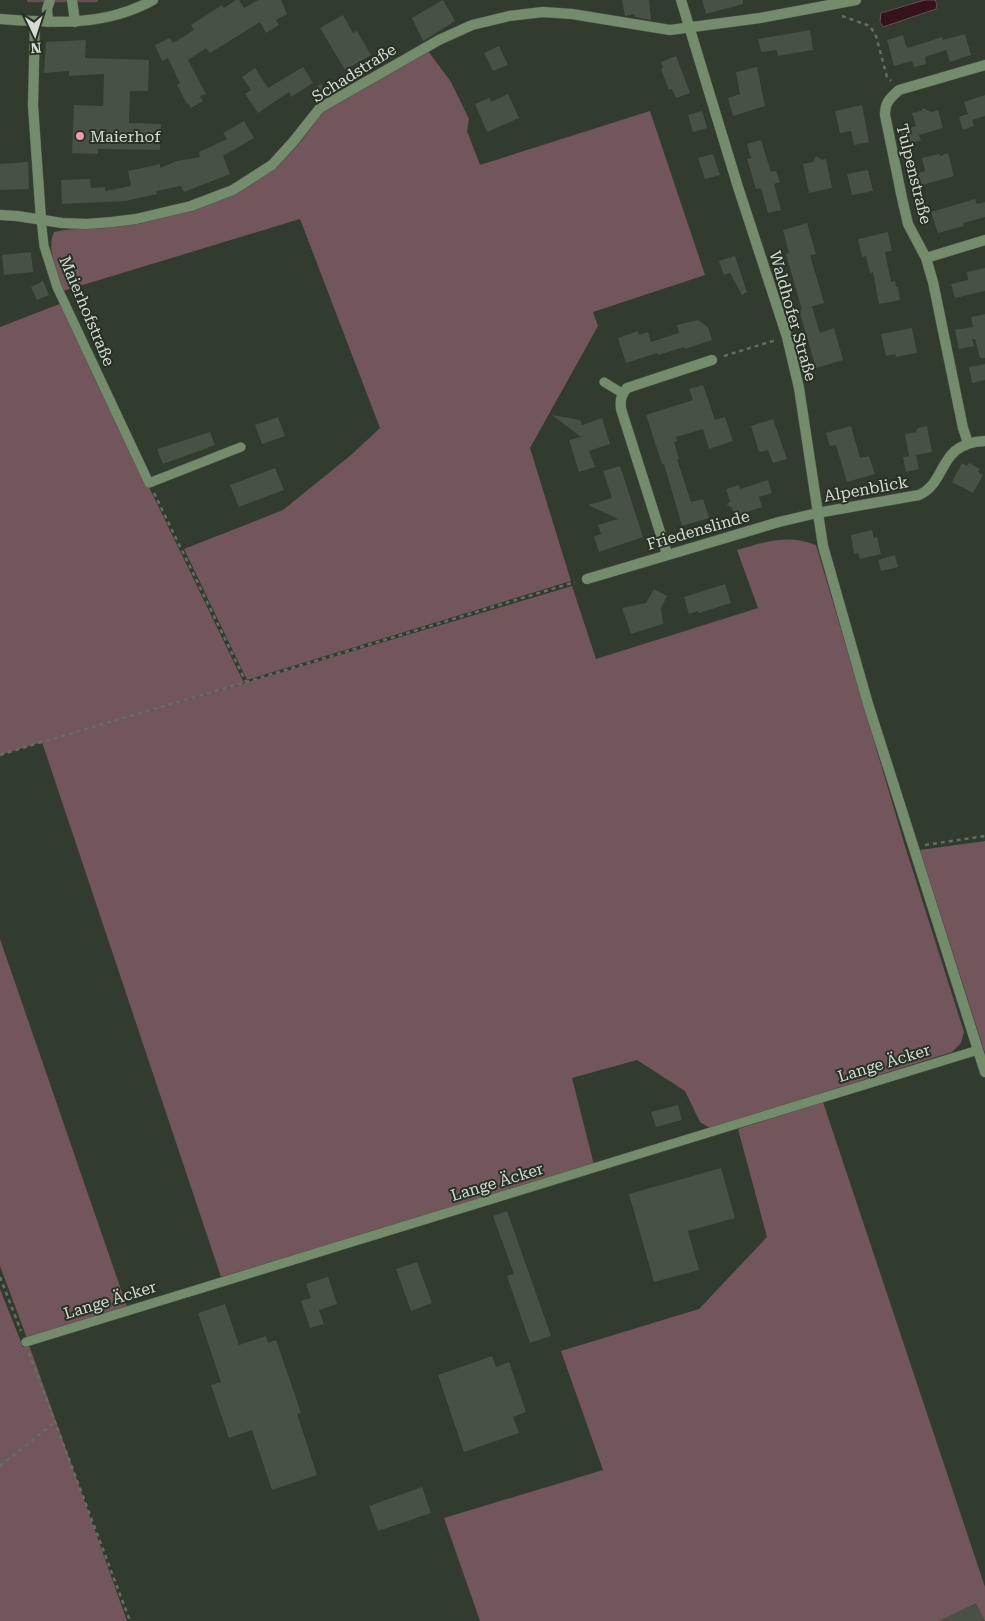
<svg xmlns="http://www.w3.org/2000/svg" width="985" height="1621" viewBox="0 0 985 1621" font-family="'Roboto Serif',serif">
	<rect width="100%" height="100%" fill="#313b2e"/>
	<path fill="#72565b" d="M428 51 451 82 469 119 467 131 480 165 650 111 705 275 593 312 598 326 530 448 571 581 247 680 184 549 283 510 351 455 380 428 300 219 63 291C58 274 46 249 54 232L64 230 137 224 160 218 235 193 256 182 275 168 298 145 324 111Z
		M62 303 147 483 244 683 151 711 572 586 596 659 758 608 737 550C765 542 787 534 816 545L905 846 964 1032 961 1043 952 1052 710 1128 700 1122 685 1091 637 1060 572 1078 594 1165 221 1277 42 742 0 755V327Z
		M985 841V1053L920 850Z
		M0 939 127 1307 27 1338 0 1266Z
		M823 1102 985 1587V1621H480L444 1518 603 1470 561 1351 699 1309 767 1237 738 1129Z
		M0 1289 23 1347 29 1345 127 1621H0Z"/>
	<path fill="#36131b" stroke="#664f52" d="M925 0H935L937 4 936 9 883 27 880 22 881 13Z"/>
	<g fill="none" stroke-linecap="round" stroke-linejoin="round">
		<path stroke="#664f52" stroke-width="4.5" d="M29 0H96"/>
	</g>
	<path fill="#475144" d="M236 0H239L244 8 258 0H281L287 14 276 20 279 25 266 33 260 22 210 53 206 48 188 60 206 94 200 96 203 101 191 108 188 103 187 104 177 85 180 83 168 58 162 61 155 45 170 38 173 43 194 30 191 25 222 5 224 8Z
		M443 0 455 21 423 41 412 18Z
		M622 0H649L651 20 635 17 634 14 625 16Z
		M702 0H743V4L706 14Z
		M343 15 353 33 357 31 371 55 345 70 320 28Z
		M810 30 813 50 778 56 777 50 761 52 758 39Z
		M965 34 971 55 950 62 946 50 925 57 926 64 914 67 912 61 894 66 887 40 903 35 906 46 908 48 942 37 944 42 943 40Z
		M86 40 85 58 149 60 148 91H130L129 123 161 124 160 150 98 149V154L72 153 74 105 103 106 104 74 69 76V71L44 73 46 42Z
		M499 46 508 65 493 71 484 53Z
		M676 56 690 93 676 98 672 89 669 90 661 69 663 68 661 62Z
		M303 67 313 83 291 97 289 92 258 113 245 94 251 90 242 77 255 68 268 88Z
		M757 67 765 106 733 116 728 98 740 94 736 72Z
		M321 84 327 94 316 101 310 91Z
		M508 94 519 118 487 132 475 104 489 98 491 102Z
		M985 95V116L972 120 974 126 963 130 959 117 968 114 964 102Z
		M862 105 869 142 854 145 851 131 840 133 835 111Z
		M923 108 931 112 938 110 943 128 919 135 921 140 905 145 901 131 916 126 912 113 921 111Z
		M702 111 707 128 693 132 688 115Z
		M244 121 254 138 223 156 230 174 184 192 181 186 156 191 157 194 126 201 62 204 61 180 90 179 91 188 105 187V191L131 186 128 171 160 164V168L177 161 200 157 199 152 227 139 223 133Z
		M761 140 771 172 776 171 780 182 774 184 781 210 768 213 761 188 756 189 747 159 751 158 747 144Z
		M948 153 954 176 912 188 909 176 925 171 922 158 939 154 940 156Z
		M713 154 720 175 705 179 698 158Z
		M816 156 822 160 826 159 832 188 809 193 803 164 813 162Z
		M28 162 29 189 0 190V164Z
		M868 170 873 191 852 195 847 174Z
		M975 199 977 204 985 202V217L963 223 964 226 938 233 931 212Z
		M807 223 816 254 810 255 824 303 803 309 812 307 820 333 834 328 843 360 816 368 799 310H802L786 254 789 253 783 230Z
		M888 232 892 251 885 252 891 282 895 281 896 287H898L900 300 879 304 873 272 870 273 866 256 862 257 858 239Z
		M31 252 33 272 4 275 2 255Z
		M735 256 747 292 742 295 730 273 724 275 719 261Z
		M985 268V291L955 298 951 284 968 280 967 272Z
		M43 281 49 295 37 300 31 287Z
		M985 314V358H980L975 339H972L974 346 959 349 955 330 973 327 971 317Z
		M698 320 708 327 712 340 685 349 684 347 658 355 657 353 626 363 618 338 638 331 639 335 648 332 651 342 679 333 677 325Z
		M912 328 917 353 896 357 895 354 886 356 881 334Z
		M985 364V380L972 383 969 367Z
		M703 385 715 420 725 417 733 441 709 449 703 429 676 437 677 441 674 442 679 459H677L691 502 703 499 709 518 682 526 664 464H662L646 415 693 400 689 389Z
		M552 415 580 420 582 425 602 418 610 444 589 451 595 467 579 472 569 440 581 437Z
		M278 417 285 436 262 444 255 425Z
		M773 419 787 459 773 463 768 450 759 452 751 426Z
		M851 426 860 458 869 456 875 474 847 482 836 445 830 446 826 433Z
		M927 426 932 452 909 456 905 434 916 432 918 428Z
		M210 432 215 445 163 464 157 449Z
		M916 455 919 469 906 472 903 457Z
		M962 463 967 466 969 463 980 469 978 472 983 475 973 493 952 482Z
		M620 466 643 537 599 552 594 537 601 534 598 525 618 519 588 505 612 498 603 471Z
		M275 468 284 490 239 507 230 485Z
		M768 480 772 493 759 497 762 507 735 516 732 508 727 505 730 501 726 489 739 485 740 489Z
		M872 530 874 538 877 537 881 554 860 559 858 553 854 554 851 535Z
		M895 555 898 567 881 571 878 560Z
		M725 584 731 603 699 613 698 611 689 614 684 597Z
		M654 589 667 596 661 608 663 624 631 634 622 608 646 603Z
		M678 1105 682 1120 656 1127 651 1112Z
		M721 1168 735 1218 688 1231 699 1270 654 1282 629 1194Z
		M507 1211 551 1336 530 1343 507 1276 514 1274 493 1216Z
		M417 1262 432 1303 411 1311 396 1269Z
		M328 1277 337 1304 319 1310 324 1324 310 1328 301 1301 311 1298 306 1284Z
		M225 1304 239 1345 266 1336 268 1343 276 1340 301 1413 297 1414 317 1475 272 1490 252 1430 229 1438 211 1385 221 1382 198 1313Z
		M492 1356 496 1367 509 1362 526 1412 513 1417 519 1433 464 1452 438 1375Z
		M422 1487 431 1513 378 1531 369 1506Z
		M976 1603 985 1621H939Z"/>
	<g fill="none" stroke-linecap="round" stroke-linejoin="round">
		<defs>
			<path id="service" d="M41 219 44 246 57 287 149 483 241 447
				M604 382 622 393
				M26 1342 978 1050"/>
			<path id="minor" d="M681 0 738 187 787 337 799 388 823 546 868 704 985 1072
				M35 22 33 106 41 219
				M0 215 17 216 62 223 87 224 112 222 136 219 191 206 233 190 272 165 293 142 320 108 439 40 472 25 509 16 543 12 572 14 670 30 760 18 856 0
				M926 258 985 240
				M968 443 963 428 933 282 926 258 908 224 902 198 885 115C885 102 890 98 899 90L985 65
				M667 554 621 409C620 400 621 395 627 388L712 360
				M587 579 779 522 817 513 919 495C948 482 937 443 985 441"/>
			<path id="tertiary" d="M72 0 75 22
				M0 19C53 23 105 27 153 0
				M48 22 47 9 50 0"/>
		</defs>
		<use href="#service" stroke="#4f584c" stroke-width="10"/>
		<use href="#minor" stroke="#4f584c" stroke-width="11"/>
		<use href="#tertiary" stroke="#4f584c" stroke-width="11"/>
		<path stroke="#656e62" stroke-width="2.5" stroke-dasharray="4 4" stroke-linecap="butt" d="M842 16 870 26 876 36 887 77 891 81
			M724 356 776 340
			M154 493 246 682
			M0 755 42 742 246 682 575 582
			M925 845 985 836
			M0 1277 21 1331
			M29 1353 130 1621
			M0 1466 56 1421"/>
		<use href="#service" stroke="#748b6c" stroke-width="9"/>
		<use href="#minor" stroke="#748b6c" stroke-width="10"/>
		<use href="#tertiary" stroke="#748b6c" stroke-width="10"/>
	</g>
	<circle fill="#f39aac" stroke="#273124" stroke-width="2" cx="80" cy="136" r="5"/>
	<g text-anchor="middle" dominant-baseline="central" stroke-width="4" stroke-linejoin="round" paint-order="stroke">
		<g font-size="16" fill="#d6dcd4" stroke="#273124">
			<text transform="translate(354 73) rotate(-32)">Schadstraße</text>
			<text transform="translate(914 174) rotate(76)">Tulpenstraße</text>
			<text transform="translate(87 311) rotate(67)">Maierhofstraße</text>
			<text transform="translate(793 316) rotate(74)">Waldhofer Straße</text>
			<text transform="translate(866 489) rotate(-10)">Alpenblick</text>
			<text transform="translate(698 530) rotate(-16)">Friedenslinde</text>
			<text transform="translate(884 1063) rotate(-17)">Lange Äcker</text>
			<text transform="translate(497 1182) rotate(-17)">Lange Äcker</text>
			<text transform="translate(110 1300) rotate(-17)">Lange Äcker</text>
		</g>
		<g font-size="16" fill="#d6dcd4" stroke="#273124" text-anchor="start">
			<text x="90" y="136">Maierhof</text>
		</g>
	</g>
	<g transform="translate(35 35) rotate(176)" stroke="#273124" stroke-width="4" paint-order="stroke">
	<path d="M0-4L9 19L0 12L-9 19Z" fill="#d6dcd4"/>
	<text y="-8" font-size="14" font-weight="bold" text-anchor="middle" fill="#d6dcd4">N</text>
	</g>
</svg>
